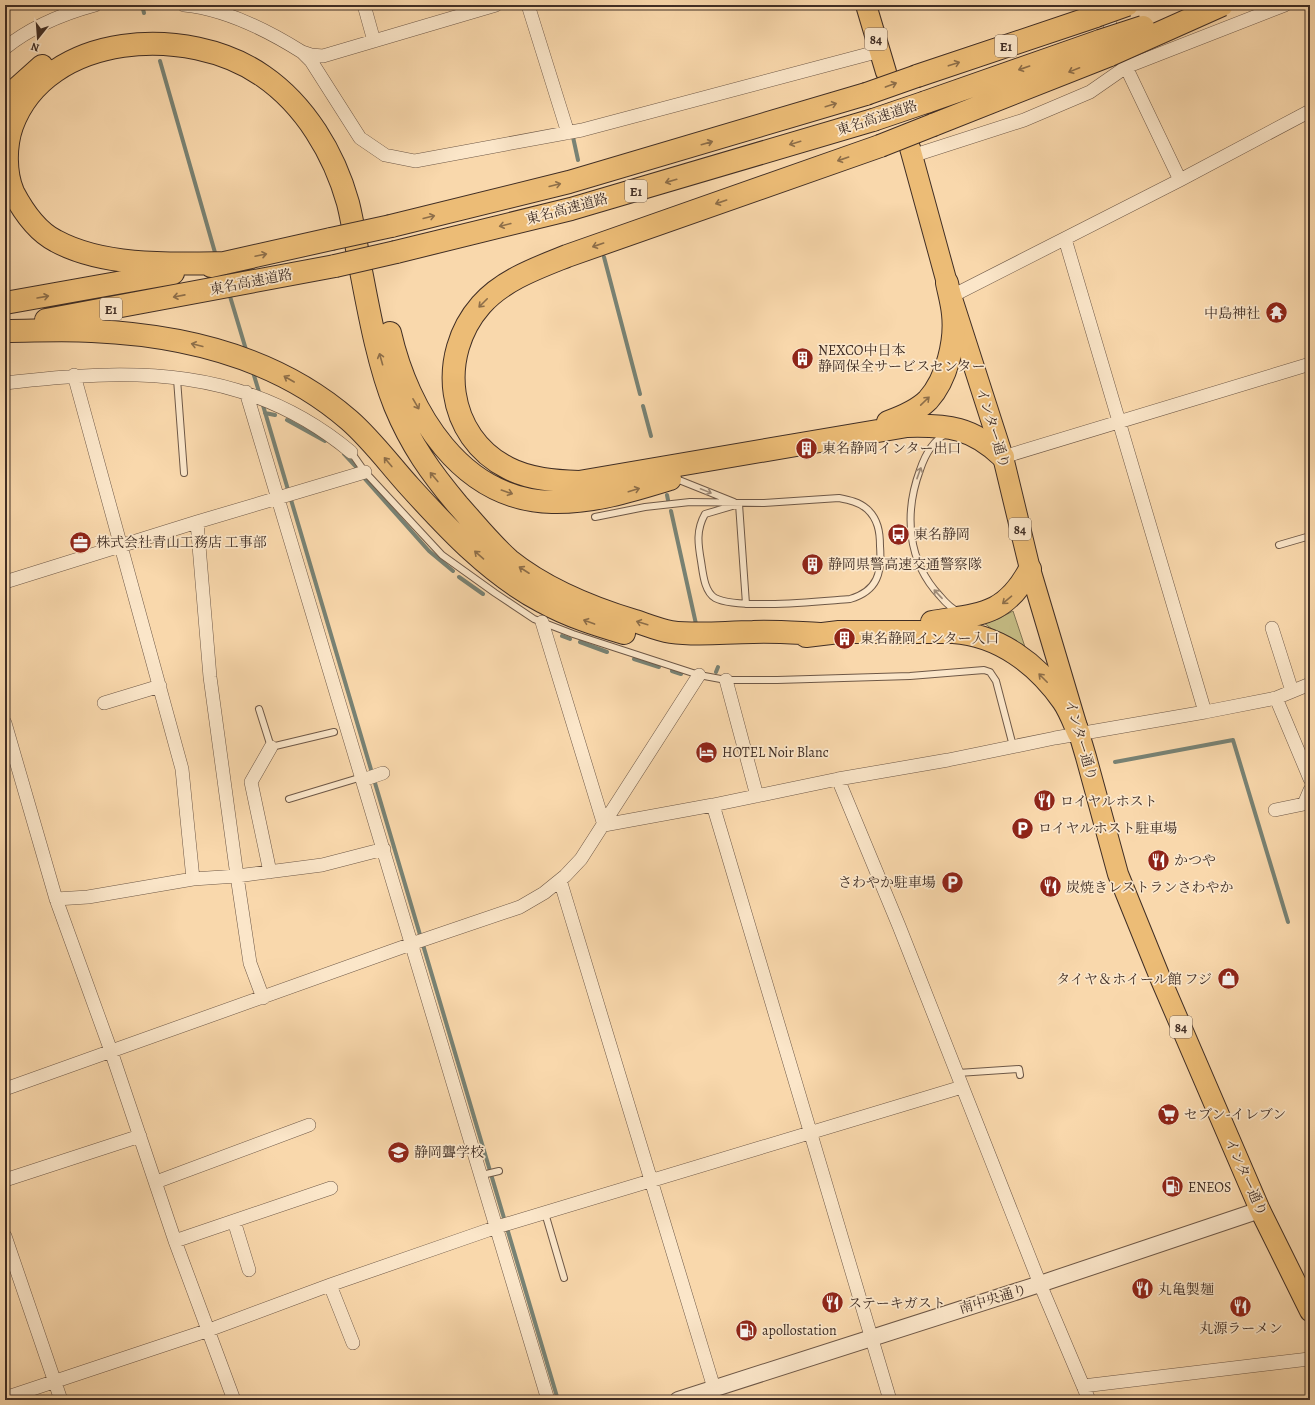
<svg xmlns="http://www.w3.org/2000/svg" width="1315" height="1405" viewBox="0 0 1315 1405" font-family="Alegreya,'Noto Serif JP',serif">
	<rect width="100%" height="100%" fill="#f9d8ac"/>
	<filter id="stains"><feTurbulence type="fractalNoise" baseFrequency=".005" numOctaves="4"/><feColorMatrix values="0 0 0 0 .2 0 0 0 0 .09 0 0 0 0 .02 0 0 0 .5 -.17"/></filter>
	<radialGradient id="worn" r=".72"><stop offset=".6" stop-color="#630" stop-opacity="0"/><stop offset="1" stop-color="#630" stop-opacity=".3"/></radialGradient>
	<path fill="#c5bc84" stroke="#827554" d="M1013 611 1028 656 984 623 998 619Z"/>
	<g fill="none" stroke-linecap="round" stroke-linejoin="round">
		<path stroke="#788274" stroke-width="4" d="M142 5 144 13
			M160 61 216 256
			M573 137 578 160
			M604 257 640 394
			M229 293 247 353
			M252 369 260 395
			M262 402 558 1400
			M643 406 651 436
			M265 413 275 415
			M287 420 325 441
			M344 454 357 468
			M365 479 429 551 453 571
			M667 495 668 500
			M671 511 696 624
			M459 577 483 594
			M562 636 570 639
			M580 642 607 652
			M634 659 659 667
			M672 671 681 674
			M716 672 718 667
			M1115 762 1233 740 1288 922"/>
		<path stroke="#d4b691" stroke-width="20" stroke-dasharray="20 10" stroke-linecap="butt" d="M886 72 910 148"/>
		<defs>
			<path id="service" d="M177 379 184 473
				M946 434C932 441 925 455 920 470 904 513 907 561 940 596 945 602 952 609 959 612
				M351 452 365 472 442 555 495 593 534 619 573 634 699 675 726 680H777L910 676 984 670 990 672 996 681 1013 746
				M674 478 734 502
				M739 504 746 604
				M595 517 645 507 690 502 764 503 839 498C849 500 859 502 867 509 878 519 880 532 880 546 882 572 878 591 850 599 821 601 738 610 715 598 704 591 703 573 701 561 698 544 696 530 705 514L739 504
				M1279 545 1310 536
				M259 709 271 747 334 732
				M289 799 362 777
				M958 1073 1019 1069 1020 1075
				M482 1175 499 1171
				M545 1213 564 1278"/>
			<path id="minor" d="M184 5C225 9 267 30 302 52L311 55 323 56 496 5
				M364 5 374 41
				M528 5 568 133
				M1103 6 1126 67 1180 180
				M5 48C31 27 62 14 95 5
				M302 52 311 61 360 138 385 155 415 161 582 130 880 51
				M912 156 1024 120 1090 92 1126 67 1285 5
				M1065 239 1205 712
				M952 296 1180 180 1310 111
				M74 375 182 769 193 879
				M5 383C132 368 247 365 351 452
				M246 392 548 1400
				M1003 457 1310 364
				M197 522 210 677 237 876 250 963 263 998
				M5 582 197 522 365 472
				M542 622 604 825 713 805 838 779 948 760 1055 738 1205 712 1276 698 1310 684
				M1272 628 1292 691
				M726 680 757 796
				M1276 698 1310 779
				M104 703 160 686
				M5 723 56 899 111 1051 175 1241 234 1400
				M838 779 899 926 1040 1284 1089 1400
				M363 780 383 773
				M713 805 890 1400
				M1275 810 1304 804 1310 790
				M270 872 251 782 271 747
				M560 880 714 1388
				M56 899 88 897 193 879 237 876 322 865 384 849
				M5 1089 414 943 520 907 544 893 565 876 581 859 699 675
				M5 1180 140 1136
				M156 1182 309 1125
				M234 1221 249 1270
				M5 1236 61 1400
				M175 1241 331 1188
				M330 1285 353 1343
				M1083 1386 1309 1359
				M5 1398 209 1330 330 1285 497 1227 962 1087"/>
			<path id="tertiary" d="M678 1400 1040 1284 1260 1210"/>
			<path id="primary" d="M866 5 886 72
				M910 148 947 283 1003 457 1030 569 1086 757 1118 874 1161 980 1260 1210 1310 1311"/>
			<path id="motorway" d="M917 76 1096 16
				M5 99 42 66
				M926 102 1100 41
				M933 125 1110 55
				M880 146 567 256C537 268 503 280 481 305 437 355 446 437 508 468 529 479 555 481 579 482L907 426C948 425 972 427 1003 457
				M391 226 569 182 866 94
				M396 252 571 209 873 120
				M224 263C172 264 104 267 56 241 36 231 23 211 13 192 5 173 5 146 12 126 47 31 189 24 263 76 305 105 334 153 348 203 354 227 357 252 362 276 370 318 379 366 395 406 411 445 431 473 458 505 475 524 490 543 509 560 545 589 592 608 635 621 647 625 659 630 671 632 698 636 726 632 753 632 775 631 797 633 820 634
				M211 266 331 239
				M5 303 173 273
				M46 320 335 266
				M5 331C34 331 63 329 92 331 185 335 278 358 349 420 372 440 390 465 410 487 449 530 491 575 543 602 568 616 597 625 624 633
				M390 333C408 412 461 500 552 502 593 503 631 491 670 479
				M888 422C902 417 917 411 928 400 947 379 956 341 953 314 952 303 949 293 947 283
				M932 622C980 614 1005 616 1030 569
				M806 636 839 632H953C999 635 1037 664 1063 701 1070 711 1074 723 1079 734"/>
		</defs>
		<use href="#service" stroke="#6e5847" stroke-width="8"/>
		<use href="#minor" stroke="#6e5847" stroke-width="14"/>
		<use href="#tertiary" stroke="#6e5847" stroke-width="18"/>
		<use href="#primary" stroke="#402e25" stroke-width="22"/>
		<use href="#motorway" stroke="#402e25" stroke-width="24"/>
		<use href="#service" stroke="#fbe6c9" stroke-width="6"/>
		<use href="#minor" stroke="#fbe6c9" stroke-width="13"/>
		<use href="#tertiary" stroke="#fbe6c9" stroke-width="16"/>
		<use href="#primary" stroke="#ecbc76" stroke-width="20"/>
		<use href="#motorway" stroke="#ecbc76" stroke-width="22"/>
		<defs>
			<path id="motorway-bridge" d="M1096 16 1127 5
				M1100 41 1143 27
				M1110 55 1222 5
				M866 94 917 76
				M873 120 926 102
				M880 146 933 125
				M331 239 391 226
				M335 266 396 252"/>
		</defs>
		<use href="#motorway-bridge" stroke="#402e25" stroke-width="24" stroke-linecap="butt"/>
		<use href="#motorway-bridge" stroke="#ecbc76" stroke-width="22"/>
	</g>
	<defs><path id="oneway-shaft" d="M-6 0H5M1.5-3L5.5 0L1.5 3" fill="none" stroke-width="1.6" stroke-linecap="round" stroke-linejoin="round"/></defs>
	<g stroke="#8d6e49">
		<use href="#oneway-shaft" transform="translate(954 64) rotate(-18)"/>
		<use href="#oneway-shaft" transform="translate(1024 68) rotate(161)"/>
		<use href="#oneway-shaft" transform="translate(1074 70) rotate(158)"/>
		<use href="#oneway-shaft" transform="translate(891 85) rotate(-20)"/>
		<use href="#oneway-shaft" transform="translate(831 105) rotate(-17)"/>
		<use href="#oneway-shaft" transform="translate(707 143) rotate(-16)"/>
		<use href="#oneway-shaft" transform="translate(795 143) rotate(163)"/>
		<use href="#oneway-shaft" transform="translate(843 159) rotate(161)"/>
		<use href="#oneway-shaft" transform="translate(671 181) rotate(164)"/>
		<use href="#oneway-shaft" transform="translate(555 185) rotate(-14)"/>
		<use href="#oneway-shaft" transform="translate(721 202) rotate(161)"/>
		<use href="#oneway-shaft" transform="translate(429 217) rotate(-14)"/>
		<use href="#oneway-shaft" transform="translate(505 225) rotate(166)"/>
		<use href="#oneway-shaft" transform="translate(598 245) rotate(161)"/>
		<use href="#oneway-shaft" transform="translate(261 255) rotate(-12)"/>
		<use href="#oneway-shaft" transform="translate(179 296) rotate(169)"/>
		<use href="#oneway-shaft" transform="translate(43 297) rotate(-10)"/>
		<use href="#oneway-shaft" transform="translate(483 303) rotate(135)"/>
		<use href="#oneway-shaft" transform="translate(197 345) rotate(-166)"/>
		<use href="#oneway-shaft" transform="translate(381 359) rotate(-106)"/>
		<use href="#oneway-shaft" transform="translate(289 379) rotate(-150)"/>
		<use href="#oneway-shaft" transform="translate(925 401) rotate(-44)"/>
		<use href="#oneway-shaft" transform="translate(416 404) rotate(60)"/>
		<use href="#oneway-shaft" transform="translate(388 462) rotate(-130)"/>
		<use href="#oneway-shaft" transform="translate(434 477) rotate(-130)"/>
		<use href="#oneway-shaft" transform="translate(634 490) rotate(-17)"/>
		<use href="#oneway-shaft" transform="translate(507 492) rotate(19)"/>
		<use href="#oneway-shaft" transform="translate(479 555) rotate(-139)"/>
		<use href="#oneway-shaft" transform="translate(524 570) rotate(-147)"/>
		<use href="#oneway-shaft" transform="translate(1007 600) rotate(140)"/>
		<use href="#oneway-shaft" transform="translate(589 622) rotate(-160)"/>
		<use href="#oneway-shaft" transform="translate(642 623) rotate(-163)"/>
		<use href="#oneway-shaft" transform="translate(1043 678) rotate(-135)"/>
	</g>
	<g stroke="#9e8a77">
		<use href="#oneway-shaft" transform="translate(919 473) rotate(-70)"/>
		<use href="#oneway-shaft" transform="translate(706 491) rotate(22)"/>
		<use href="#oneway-shaft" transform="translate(938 594) rotate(-133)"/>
	</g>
	<defs>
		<symbol id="temple-disc" viewBox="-11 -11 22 22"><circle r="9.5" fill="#8f2418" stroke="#fbe6c9"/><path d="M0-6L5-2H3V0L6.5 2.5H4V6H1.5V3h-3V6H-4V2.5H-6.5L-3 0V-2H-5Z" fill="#fff"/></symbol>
		<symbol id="building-disc" viewBox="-11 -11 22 22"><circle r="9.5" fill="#8f2418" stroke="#fbe6c9"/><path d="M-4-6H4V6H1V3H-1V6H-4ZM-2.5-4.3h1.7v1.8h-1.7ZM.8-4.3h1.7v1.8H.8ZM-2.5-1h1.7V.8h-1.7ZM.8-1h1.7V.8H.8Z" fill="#fff"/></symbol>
		<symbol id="bus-disc" viewBox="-11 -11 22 22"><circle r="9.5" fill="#8f2418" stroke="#fbe6c9"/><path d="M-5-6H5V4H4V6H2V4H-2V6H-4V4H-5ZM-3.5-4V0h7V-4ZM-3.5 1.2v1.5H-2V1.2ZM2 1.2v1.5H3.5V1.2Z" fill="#fff"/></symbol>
		<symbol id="office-disc" viewBox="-11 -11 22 22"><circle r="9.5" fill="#8f2418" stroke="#fbe6c9"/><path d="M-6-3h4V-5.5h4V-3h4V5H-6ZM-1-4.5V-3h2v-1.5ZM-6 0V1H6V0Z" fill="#fff"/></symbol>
		<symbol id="hotel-disc" viewBox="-11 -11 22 22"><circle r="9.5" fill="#8f2418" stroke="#fbe6c9"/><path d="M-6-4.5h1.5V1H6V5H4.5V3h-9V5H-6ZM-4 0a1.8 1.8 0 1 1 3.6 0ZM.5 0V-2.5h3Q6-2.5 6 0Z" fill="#fff"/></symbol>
		<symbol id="restaurant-disc" viewBox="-11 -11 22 22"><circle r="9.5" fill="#8f2418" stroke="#fbe6c9"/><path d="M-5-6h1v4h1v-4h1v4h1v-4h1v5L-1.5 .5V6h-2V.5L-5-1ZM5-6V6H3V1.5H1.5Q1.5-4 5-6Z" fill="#fff"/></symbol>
		<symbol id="parking-disc" viewBox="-11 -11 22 22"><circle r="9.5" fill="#8f2418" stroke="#fbe6c9"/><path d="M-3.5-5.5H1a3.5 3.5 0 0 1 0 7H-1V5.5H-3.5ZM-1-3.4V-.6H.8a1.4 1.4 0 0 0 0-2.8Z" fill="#fff"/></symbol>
		<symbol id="shop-disc" viewBox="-11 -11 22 22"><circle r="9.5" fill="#8f2418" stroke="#fbe6c9"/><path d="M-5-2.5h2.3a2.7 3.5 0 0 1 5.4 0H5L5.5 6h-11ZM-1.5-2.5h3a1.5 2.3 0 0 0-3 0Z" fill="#fff"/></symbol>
		<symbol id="supermarket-disc" viewBox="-11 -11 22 22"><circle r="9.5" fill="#8f2418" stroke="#fbe6c9"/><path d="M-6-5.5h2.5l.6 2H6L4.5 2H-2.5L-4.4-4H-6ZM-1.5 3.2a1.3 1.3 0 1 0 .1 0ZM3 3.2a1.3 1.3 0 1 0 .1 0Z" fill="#fff"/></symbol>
		<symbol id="school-disc" viewBox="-11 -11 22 22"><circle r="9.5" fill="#8f2418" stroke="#fbe6c9"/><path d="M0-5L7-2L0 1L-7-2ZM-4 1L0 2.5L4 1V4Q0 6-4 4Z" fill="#fff"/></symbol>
		<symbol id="fuel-disc" viewBox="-11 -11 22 22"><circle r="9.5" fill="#8f2418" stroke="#fbe6c9"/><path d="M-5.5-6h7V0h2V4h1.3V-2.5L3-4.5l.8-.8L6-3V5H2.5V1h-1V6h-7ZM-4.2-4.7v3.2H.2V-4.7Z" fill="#fff"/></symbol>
	</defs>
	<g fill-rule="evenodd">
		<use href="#temple-disc" x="1264" y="300" width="25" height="25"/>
		<use href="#building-disc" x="790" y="346" width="25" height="25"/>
		<use href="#building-disc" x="794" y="436" width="25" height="25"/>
		<use href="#bus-disc" x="886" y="522" width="25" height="25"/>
		<use href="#office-disc" x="68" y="530" width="25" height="25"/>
		<use href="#building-disc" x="800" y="552" width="25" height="25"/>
		<use href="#building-disc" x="832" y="626" width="25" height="25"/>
		<use href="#hotel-disc" x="694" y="740" width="25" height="25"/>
		<use href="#restaurant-disc" x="1032" y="788" width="25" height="25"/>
		<use href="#parking-disc" x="1010" y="816" width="25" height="25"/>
		<use href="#restaurant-disc" x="1146" y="848" width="25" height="25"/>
		<use href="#parking-disc" x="940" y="870" width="25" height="25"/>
		<use href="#restaurant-disc" x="1038" y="874" width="25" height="25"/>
		<use href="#shop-disc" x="1216" y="966" width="25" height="25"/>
		<use href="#supermarket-disc" x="1156" y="1102" width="25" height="25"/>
		<use href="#school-disc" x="386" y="1140" width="25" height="25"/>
		<use href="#fuel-disc" x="1160" y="1174" width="25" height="25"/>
		<use href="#restaurant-disc" x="1130" y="1276" width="25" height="25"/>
		<use href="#restaurant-disc" x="820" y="1290" width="25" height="25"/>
		<use href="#restaurant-disc" x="1228" y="1294" width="25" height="25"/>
		<use href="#fuel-disc" x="734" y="1318" width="25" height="25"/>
	</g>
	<g text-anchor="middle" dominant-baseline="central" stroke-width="3.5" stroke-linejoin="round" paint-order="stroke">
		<g fill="#fbe6c9" stroke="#786556" stroke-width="1">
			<rect x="865" y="28" width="22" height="22" rx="3"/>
			<rect x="995" y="35" width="22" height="22" rx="3"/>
			<rect x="625" y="180" width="22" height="22" rx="3"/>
			<rect x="100" y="298" width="22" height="22" rx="3"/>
			<rect x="1009" y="518" width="22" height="22" rx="3"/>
			<rect x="1170" y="1016" width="22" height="22" rx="3"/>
		</g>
		<g font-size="13" font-weight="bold" fill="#402e25">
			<text x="876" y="39">84</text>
			<text x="1006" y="46">E1</text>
			<text x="636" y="191">E1</text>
			<text x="111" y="309">E1</text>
			<text x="1020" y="529">84</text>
			<text x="1181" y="1027">84</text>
		</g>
		<g font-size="14" fill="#402e25" stroke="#fbe6c9">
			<text transform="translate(877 118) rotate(-18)">東名高速道路</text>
			<text transform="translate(567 209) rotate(-15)">東名高速道路</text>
			<text transform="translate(251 282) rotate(-11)">東名高速道路</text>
			<text transform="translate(993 428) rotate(73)">インター通り</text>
			<text transform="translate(1081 740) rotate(74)">インター通り</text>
			<text transform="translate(1246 1177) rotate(66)">インター通り</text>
			<text transform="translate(993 1299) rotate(-17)">南中央通り</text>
		</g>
		<g font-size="14" fill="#402e25" stroke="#fbe6c9" text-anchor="start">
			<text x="1260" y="313" text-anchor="end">中島神社</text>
			<text x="818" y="350">NEXCO中日本<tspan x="818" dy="16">静岡保全サービスセンター</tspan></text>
			<text x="822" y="448">東名静岡インター出口</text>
			<text x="914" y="534">東名静岡</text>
			<text x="96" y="542">株式会社青山工務店 工事部</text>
			<text x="828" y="564">静岡県警高速交通警察隊</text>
			<text x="860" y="638">東名静岡インター入口</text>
			<text x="722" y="752">HOTEL Noir Blanc</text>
			<text x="1060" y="801">ロイヤルホスト</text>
			<text x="1038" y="828">ロイヤルホスト駐車場</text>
			<text x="1174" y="860">かつや</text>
			<text x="936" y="882" text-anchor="end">さわやか駐車場</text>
			<text x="1066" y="887">炭焼きレストランさわやか</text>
			<text x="1212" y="979" text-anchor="end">タイヤ＆ホイール館 フジ</text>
			<text x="1184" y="1114">セブン-イレブン</text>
			<text x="414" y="1152">静岡聾学校</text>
			<text x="1188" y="1187">ENEOS</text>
			<text x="1158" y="1289">丸亀製麺</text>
			<text x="848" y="1303">ステーキガスト</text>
			<text x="1241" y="1328" text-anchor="middle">丸源ラーメン</text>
			<text x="762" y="1330">apollostation</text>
		</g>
	</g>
	<rect width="1315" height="1405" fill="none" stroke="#f9d8ac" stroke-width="20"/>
	<rect x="6" y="6" width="1303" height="1393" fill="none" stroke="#402e25" stroke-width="2"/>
	<rect x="10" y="10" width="1295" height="1385" fill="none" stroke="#402e25"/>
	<g transform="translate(38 38) rotate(197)" stroke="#fbe6c9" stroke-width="3" paint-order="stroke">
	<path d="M0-3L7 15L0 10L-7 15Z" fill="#402e25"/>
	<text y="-6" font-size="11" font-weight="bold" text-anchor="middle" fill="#402e25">N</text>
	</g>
	<rect width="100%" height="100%" filter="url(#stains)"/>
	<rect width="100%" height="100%" fill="url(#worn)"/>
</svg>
